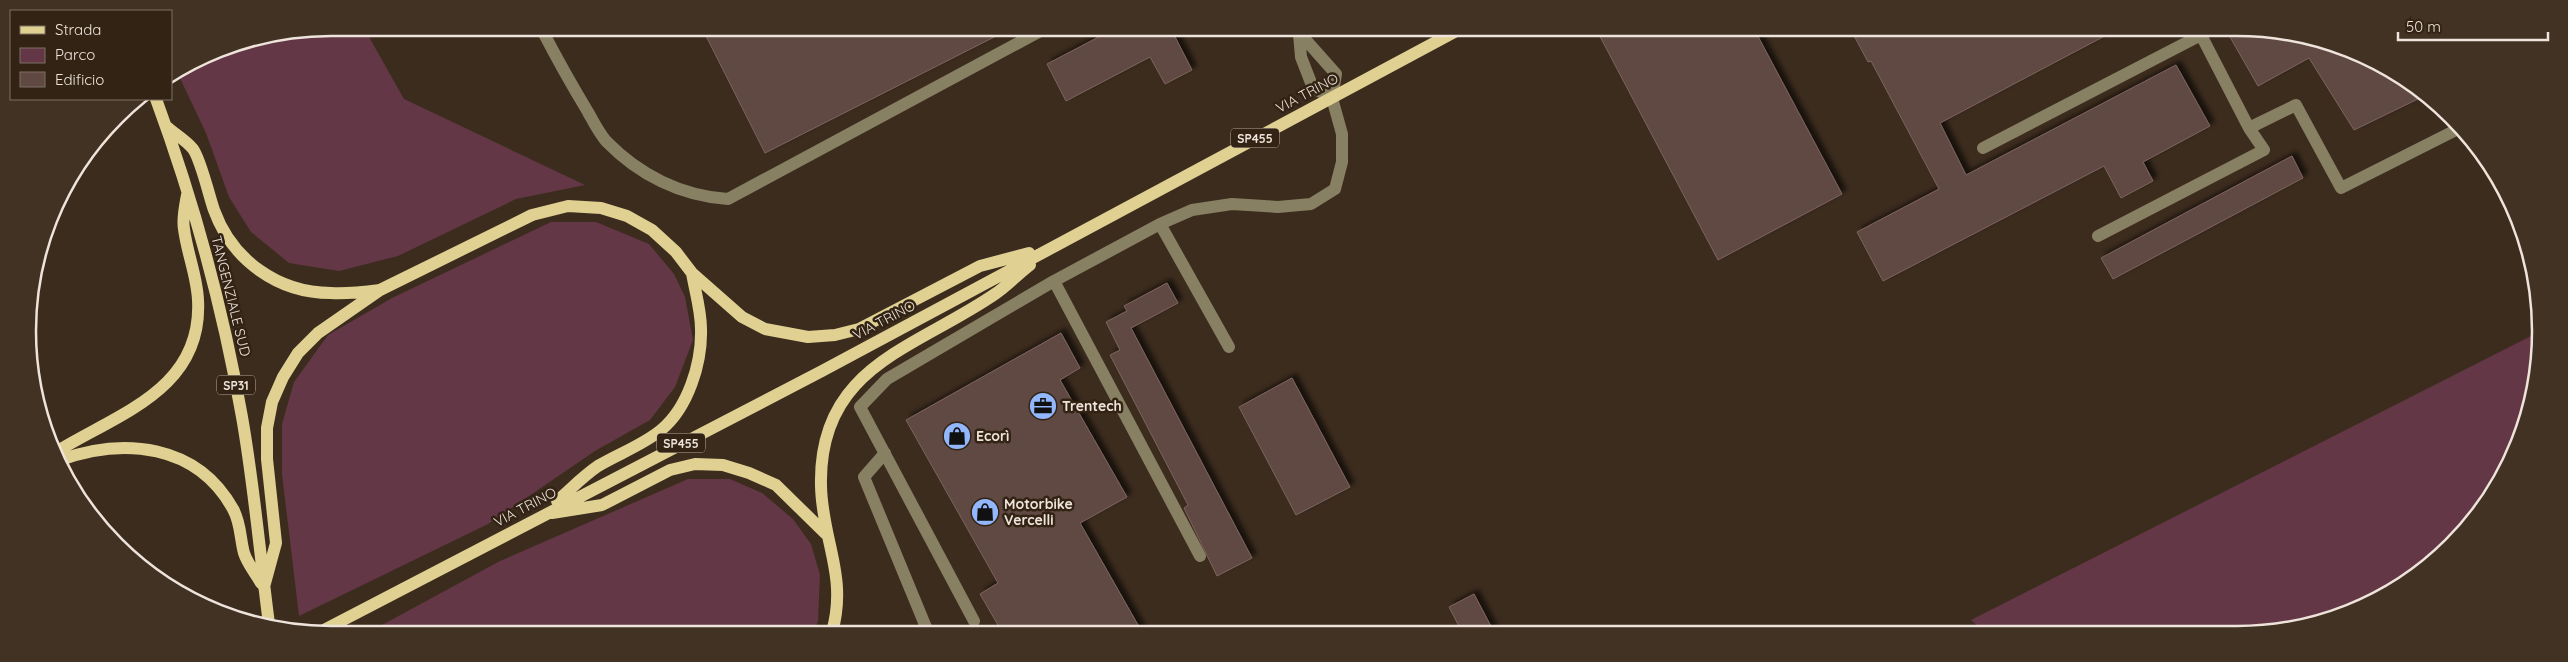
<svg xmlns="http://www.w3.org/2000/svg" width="2568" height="662" viewBox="0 0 2568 662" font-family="Quicksand,sans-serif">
	<defs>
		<filter id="shadow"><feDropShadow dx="4.5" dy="-4.5" stdDeviation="2.5" flood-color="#0009"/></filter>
	</defs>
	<rect width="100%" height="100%" fill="#3c2c1e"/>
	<path fill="#633745" d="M331 28H364L404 99 585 185 516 199 398 256 339 271 289 263 251 232 229 197 206 133 178 74 215 50Z
		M551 222H596L649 244 674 274 685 297 693 340 675 387 650 420 595 451 488 524 299 616 282 474V424L294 382 328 335 392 298Z
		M2535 334 2538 371 2509 465 2451 546 2371 603 2276 632H1984L1971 620Z
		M688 479H730L762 493 793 519 811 544 820 575 818 621 814 632H369L500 561Z"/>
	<path fill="#604843" stroke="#7d645f" filter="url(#shadow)" d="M702 28H1012L765 153Z
		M1114 29H1171L1192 70 1165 84 1150 57 1066 101 1047 64Z
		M1596 29H1754L1842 194 1718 260Z
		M1851 30H2116L1940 123 1966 175 2176 65 2210 126 2143 162 2153 181 2121 198 2104 166 1883 281 1857 232 1939 189 1871 61 1868 62Z
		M2226 30H2277L2389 68 2422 97 2354 130 2309 58 2258 86Z
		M2292 156 2303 178 2113 279 2101 258Z
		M1167 283 1178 303 1131 328 1252 558 1217 576 1184 508 1188 505 1110 355 1120 350 1106 322 1127 311 1124 306Z
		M1061 333 1080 368 1060 380 1127 497 1080 523 1142 632H1002L980 594 998 583 906 420Z
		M1292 378 1350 487 1296 515 1239 407Z
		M1474 594 1494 632H1462L1449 607Z"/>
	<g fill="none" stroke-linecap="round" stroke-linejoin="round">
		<path stroke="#888063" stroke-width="12" d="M541 28C556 57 571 84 588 112 593 121 599 133 606 141 639 175 681 196 728 199L1046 28
			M1299 34 1301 57 1313 88 1332 98
			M1983 148 2201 35 2249 128 2296 105 2341 188 2458 129
			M1160 224 1229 347
			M2098 236 2264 150 2249 128
			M1054 281 1200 556
			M885 453 864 477 928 632
			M974 621 860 407 887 379 1054 281 1160 224 1192 210 1232 204 1278 207 1311 204 1335 189 1342 162V134L1332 98 1336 74 1296 29"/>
		<path stroke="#e0d193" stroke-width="12" d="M156 99C194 202 223 309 242 417 254 485 260 555 269 624
			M167 127C175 134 187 141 193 149 201 160 209 196 214 210 232 260 278 293 331 293 347 294 364 292 380 290
			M56 452C117 414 203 390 198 300 197 276 187 253 184 229 182 219 185 206 187 195
			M60 460C124 437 197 444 233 509 241 523 240 539 244 553 247 563 256 574 261 583
			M557 501C570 490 583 476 598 466 618 454 643 445 661 430 688 408 702 363 701 329 701 310 695 291 692 273
			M552 513 602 505 670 470 695 464 723 465 749 473 776 485 826 534
			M264 587 276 543 267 459V428L272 402 283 377 298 353 318 333 380 290 532 215 568 206 601 208 627 216 652 230 676 252 692 273 742 317 765 329 808 337 835 335 859 329 980 266 1029 253
			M320 632 822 371 1460 29
			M832 632C848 576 822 540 821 486 818 366 915 349 995 294 1007 286 1018 274 1030 265"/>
	</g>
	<defs>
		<symbol id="office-disc" viewBox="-11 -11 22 22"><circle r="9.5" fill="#93b7fd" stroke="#322314"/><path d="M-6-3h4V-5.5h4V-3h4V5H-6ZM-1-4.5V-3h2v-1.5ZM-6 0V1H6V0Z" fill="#111"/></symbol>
		<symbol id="shop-disc" viewBox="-11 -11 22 22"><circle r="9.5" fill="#93b7fd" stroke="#322314"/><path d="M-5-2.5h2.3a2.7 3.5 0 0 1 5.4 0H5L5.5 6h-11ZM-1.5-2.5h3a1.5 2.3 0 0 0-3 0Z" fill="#111"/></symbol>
	</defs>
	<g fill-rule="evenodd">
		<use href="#office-disc" x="1027" y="390" width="32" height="32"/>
		<use href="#shop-disc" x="941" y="420" width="32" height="32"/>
		<use href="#shop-disc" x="969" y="496" width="32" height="32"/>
	</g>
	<g text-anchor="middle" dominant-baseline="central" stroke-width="5" stroke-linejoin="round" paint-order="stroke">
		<g fill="#322314" stroke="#b6aa9f" stroke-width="1">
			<rect x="1231" y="128.5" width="48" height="19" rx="4"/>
			<rect x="217" y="375.5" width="38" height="19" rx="4"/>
			<rect x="657" y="433.5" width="48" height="19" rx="4"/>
		</g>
		<g font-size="12" font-weight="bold" fill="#eee4db">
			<text x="1255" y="138">SP455</text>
			<text x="236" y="385">SP31</text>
			<text x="681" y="443">SP455</text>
		</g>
		<g font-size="14" fill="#eee4db" stroke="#322314">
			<text transform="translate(1307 93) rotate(-28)">VIA TRINO</text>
			<text transform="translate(231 296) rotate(76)">TANGENZIALE SUD</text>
			<text transform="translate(884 320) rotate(-28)">VIA TRINO</text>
			<text transform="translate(525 507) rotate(-28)">VIA TRINO</text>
		</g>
		<g font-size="14" font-weight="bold" fill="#eee4db" stroke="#322314" text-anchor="start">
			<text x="1062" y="406">Trentech</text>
			<text x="976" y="436">Ecorì</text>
			<text x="1004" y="504">Motorbike<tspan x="1004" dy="16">Vercelli</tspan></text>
		</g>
	</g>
	<path d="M0 0H2568V662H0ZM331 36H2237A295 295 0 0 1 2532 331V331A295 295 0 0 1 2237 626H331A295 295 0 0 1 36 331V331A295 295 0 0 1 331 36Z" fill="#413224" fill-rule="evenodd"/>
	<path fill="none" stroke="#eee4db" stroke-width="2.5" d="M331 36H2237A295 295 0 0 1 2532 331V331A295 295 0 0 1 2237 626H331A295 295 0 0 1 36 331V331A295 295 0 0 1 331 36Z"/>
	<rect x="10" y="10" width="162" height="90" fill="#322314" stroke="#7d7064"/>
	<rect x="20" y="26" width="25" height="8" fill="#e0d193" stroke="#7d7064"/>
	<text x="55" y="35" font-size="15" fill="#eee4db">Strada</text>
	<rect x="20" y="48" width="25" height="15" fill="#633745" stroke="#7d7064"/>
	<text x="55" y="60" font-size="15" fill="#eee4db">Parco</text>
	<rect x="20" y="72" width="25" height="15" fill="#604843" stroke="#7d7064"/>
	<text x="55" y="85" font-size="15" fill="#eee4db">Edificio</text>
	<path d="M2398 32v8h150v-8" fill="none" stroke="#eee4db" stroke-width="2.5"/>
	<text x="2406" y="32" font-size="15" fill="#eee4db" stroke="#322314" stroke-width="4" paint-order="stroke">50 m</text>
</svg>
